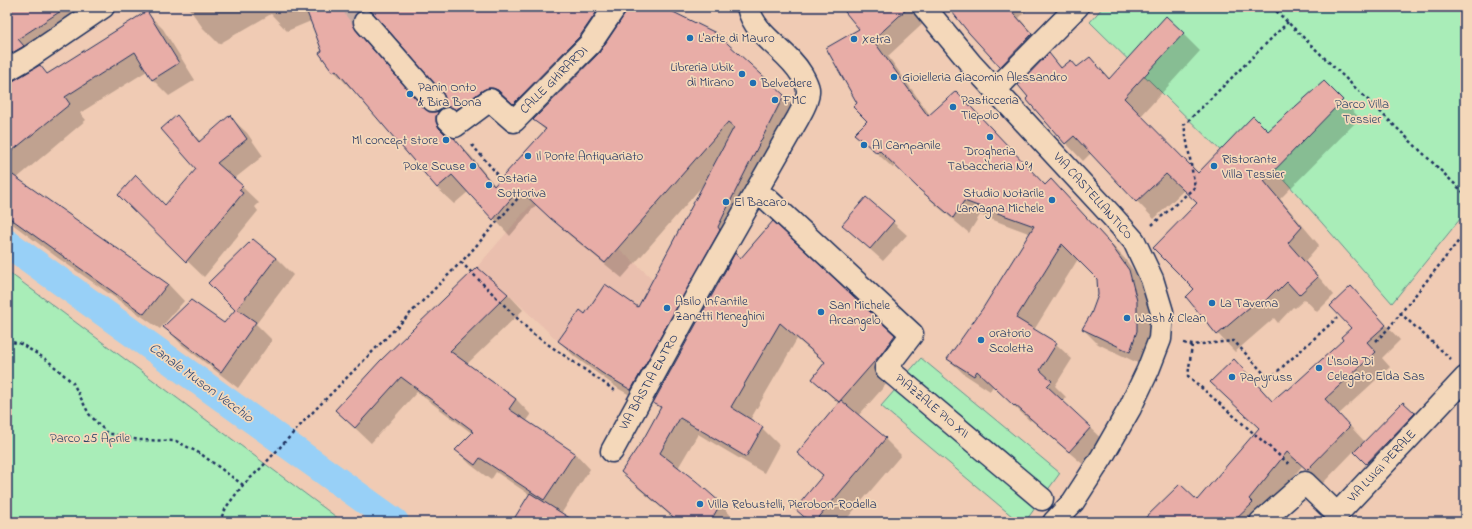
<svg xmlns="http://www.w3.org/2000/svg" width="1472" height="529" viewBox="0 0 1472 529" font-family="'Indie Flower',sans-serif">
	<rect width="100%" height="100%" fill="#f0cbb4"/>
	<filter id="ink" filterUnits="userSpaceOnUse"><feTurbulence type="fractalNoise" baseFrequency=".025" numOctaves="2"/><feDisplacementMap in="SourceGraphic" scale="8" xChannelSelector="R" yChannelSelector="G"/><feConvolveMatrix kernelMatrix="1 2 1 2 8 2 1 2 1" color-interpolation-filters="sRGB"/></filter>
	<g filter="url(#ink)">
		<path fill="#eabfae" d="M533 202 618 248 653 279 658 341 632 390 603 373 638 307 605 284 585 314 580 310 558 341 508 294 477 267Z"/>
		<path fill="#a9edb8" stroke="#628e8b" d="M1103 7H1465V213L1392 303 1253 144 1231 161 1090 22Z
			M7 271 343 522H7Z
			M921 358 1060 473 1047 491 906 375Z
			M895 390 1035 508 1025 522H1019L881 406Z"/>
		<path fill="#0003" fill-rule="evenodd" d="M7 7H109L17 75 13 80 12 83 47 75 146 12 163 29 195 80 169 96 153 80 147 71 80 113 86 120 16 179 168 284 184 301 160 329 58 258 7 220Z
			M188 7H662L783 95 800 112 648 405 619 389 575 357 559 341 585 315 639 309 704 184 622 278 568 234 536 205 510 236 469 191 454 204 437 188 352 87 350 88 334 71 324 51 311 21 287 31 271 14 219 44 203 28ZM628 10 600 53 534 120 546 131 495 186 471 156 452 138V133L455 128 439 112 435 113 428 112 372 48 369 41 380 26H387L443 91 446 98V104L443 108 459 124 510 104 515 107Z
			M842 7H941L888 56 930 115 1045 186 1066 196 1125 259 1145 286 1152 317 1146 367 1098 344 1083 329 1092 315 1099 295 1098 279 1078 259 1034 330 1056 344 1072 359 1055 386 1066 397 1062 402 1106 443 1085 466 1031 420 1030 421 993 386 990 391 964 374 948 359 984 309 1031 234 980 215 969 233 937 206 895 165 893 168 856 134 868 121 859 104 861 29Z
			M949 7H1030L1019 18 1047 50 1017 81 970 33Z
			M1183 34 1200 51 1141 116 1198 175 1268 132 1323 83 1360 118 1280 199 1319 245 1305 261 1334 295 1317 312 1305 299 1295 308 1293 307 1278 323 1274 318 1235 352 1218 334 1196 290 1198 203 1184 190 1154 219 1091 153 1083 161 1066 143 1027 99 1049 55 1062 68H1078L1090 58 1110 79Z
			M177 116 201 142 230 117 247 133 263 156 234 179 259 203 255 207 258 211 204 277 136 212 165 206 198 169Z
			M866 198 907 235 883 261 843 225Z
			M773 223 912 353 898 371 858 416 885 439 901 455 844 522H809L796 509 823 476 798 453 839 404 813 379 825 363 797 339 750 420 762 428 779 445 764 473 698 434 678 468 720 504 737 522H678L639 489 622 471 644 438 661 409 654 403 736 254 741 259Z
			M254 241 276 258 293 275 256 324 272 340 238 388 181 344 165 327 225 324 237 310Z
			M1351 288 1400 340 1382 358 1390 367 1339 414 1365 442 1403 403 1426 426 1379 475 1354 451 1322 484 1302 466 1263 514V522H1142L1197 502 1260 428 1234 361 1273 402 1288 391 1344 340 1353 328Z
			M508 294 523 310 467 364 516 399 531 415 526 422 575 453 590 469 561 514 574 522H513L530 495 496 472 491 480 471 465 456 450 473 434 417 392 371 443 336 410Z"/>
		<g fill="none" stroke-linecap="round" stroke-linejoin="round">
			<path stroke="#98d0f7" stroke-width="28" d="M7 243 395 522"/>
		</g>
		<path fill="#e8ada7" stroke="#1b2f5e" d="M7 7H67L18 39 24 46 7 56Z
			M305 7H600L580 36 513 104 498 90 493 88H488L483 90 456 110 451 107H445L442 109 445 104V98L442 92 374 14 369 10H363L357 12 353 18V24L356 30 424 108 429 112H435L439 111 436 116V122L439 128 446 135 454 138 494 186 546 129 533 120 599 53 625 14 627 7H663L716 33 784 95 732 198 718 227 720 230 631 390 602 373 558 341 580 310 585 314 605 284 638 307 734 127 728 122 605 263 550 218 519 189 493 220 452 175 437 188 336 70 333 72 319 53 322 51Z
			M841 7H909L873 40 928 116 956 91 1045 185 1051 179 1109 242 1129 270 1137 301V331L1130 352 1082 329 1091 314 1098 295 1097 279 1062 244 1016 318 1057 343 1040 370 1052 381 1047 386 1091 427 1069 452 1015 405 1014 406 977 371 974 376 947 359 983 308 1034 226 964 201 953 218 920 190 879 150 877 153 854 134 867 121 853 107 857 103 826 48 859 29Z
			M948 7H1008L1032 34 1000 67 969 33Z
			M147 11 179 63 152 80 135 52 65 97 70 104 7 155V82L13 81 40 65 47 74Z
			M1166 16 1184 33 1124 98 1198 173 1253 116 1268 131 1324 81 1343 100 1264 181 1302 227 1288 243 1318 277 1299 295 1287 282 1277 292 1276 290 1260 306 1257 301 1217 335 1186 297 1194 289 1153 248 1197 203 1166 174 1136 202 1074 136 1065 144 1026 99 1028 97 1018 85 1049 53 1061 68 1071 60 1077 67 1090 57 1109 79Z
			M177 115 199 142 230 115 247 139 217 163 243 186 239 190 243 193 186 262 118 195 136 175 165 205 196 169 161 129Z
			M7 171 168 284 144 314 7 216Z
			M866 197 894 221 870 249 842 225Z
			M773 221 895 335 881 354 839 402 812 379 825 362 780 323 731 407 763 427 746 457 680 418 660 453 696 481 721 503 710 522H679L621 472 644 438 661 407 653 403 735 253 740 259Z
			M253 239 276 258 237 309 256 322 221 372 163 327 191 300 224 323 235 310 208 283Z
			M477 267 508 294 450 351 516 399 509 409 575 453 544 500 480 458 475 465 455 450 473 432 471 431 472 430 401 377 355 428 335 410 380 361Z
			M1351 286 1386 325 1367 342 1376 352 1325 399 1350 426 1307 470 1287 452 1249 499 1253 503 1233 522H1141L1180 484 1197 500 1259 428 1210 382 1234 359 1272 401 1286 389 1288 390 1343 340 1341 337 1351 328 1330 306Z
			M841 400 886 438 815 522H810L795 509 823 475 797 453Z
			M1403 402 1415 413 1366 464 1354 452Z
			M530 493 576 522H512Z"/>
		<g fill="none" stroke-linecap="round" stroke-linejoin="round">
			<path stroke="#c5aca3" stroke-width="22" stroke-dasharray="22 11" stroke-linecap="butt" d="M353 7 365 22"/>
			<defs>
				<path id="street" d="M924 7 971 64 1111 215 1134 241 1152 279 1162 312 1160 339 1148 370 1130 408 1102 457 1073 502 1054 522
					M365 22 433 100
					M7 70 28 58 103 7
					M996 89 1077 7
					M448 119 455 126 490 100 514 121 590 44 615 7
					M756 193 767 199 912 334 886 368 1042 499
					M612 451 706 279 798 118C802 110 809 99 808 89 807 84 804 79 802 75 787 49 755 37 748 7
					M1261 522 1305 483 1337 514 1465 378"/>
			</defs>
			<use href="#street" stroke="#1b2f5e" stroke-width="25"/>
			<path stroke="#1b2f5e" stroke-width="2.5" stroke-dasharray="3 3" stroke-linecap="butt" d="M1272 7 1465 194
				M472 145 499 176
				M1152 225 1195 187 1184 125 1288 22
				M461 262 533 334 617 392
				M1400 313 1451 359
				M7 341 21 344 47 360 73 383 89 414 107 433 139 440 176 441 201 454 243 485
				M1376 341 1388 329 1465 233
				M1184 343 1192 345 1234 341 1269 379 1337 318
				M1192 345 1188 376 1289 464
				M219 522 227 506 243 485 260 469 307 418 468 255 519 197 517 195"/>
			<use href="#street" stroke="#f4d8ba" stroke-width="22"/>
		</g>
	</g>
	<g fill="#1f6fb2" stroke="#f4d8ba" stroke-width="1.5">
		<circle cx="690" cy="38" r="4"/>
		<circle cx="854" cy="39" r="4"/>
		<circle cx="742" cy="74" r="4"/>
		<circle cx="894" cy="77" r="4"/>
		<circle cx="753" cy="83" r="4"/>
		<circle cx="410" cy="94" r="4"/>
		<circle cx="775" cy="100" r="4"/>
		<circle cx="953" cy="107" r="4"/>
		<circle cx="990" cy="137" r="4"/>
		<circle cx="446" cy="140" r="4"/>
		<circle cx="864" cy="145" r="4"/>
		<circle cx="528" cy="156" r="4"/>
		<circle cx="473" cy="166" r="4"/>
		<circle cx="1214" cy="166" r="4"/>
		<circle cx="489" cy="185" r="4"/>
		<circle cx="1052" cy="200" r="4"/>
		<circle cx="726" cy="202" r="4"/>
		<circle cx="1212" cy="303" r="4"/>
		<circle cx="667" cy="308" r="4"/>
		<circle cx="821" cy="312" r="4"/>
		<circle cx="1127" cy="318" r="4"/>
		<circle cx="981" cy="340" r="4"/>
		<circle cx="1319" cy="368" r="4"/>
		<circle cx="1232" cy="377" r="4"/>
		<circle cx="700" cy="504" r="4"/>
	</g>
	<g text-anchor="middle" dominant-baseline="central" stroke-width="3.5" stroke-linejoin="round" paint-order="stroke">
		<g font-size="13" fill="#1b2f5e" stroke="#f4d8ba" text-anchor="start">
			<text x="698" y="38">L'arte di Mauro</text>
			<text x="862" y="39">Xetra</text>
			<text x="734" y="67" text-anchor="end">Libreria Ubik<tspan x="734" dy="15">di Mirano</tspan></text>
			<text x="902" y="77">Gioielleria Giacomin Alessandro</text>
			<text x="761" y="83">Belvedere</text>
			<text x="418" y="87">Panin Onto<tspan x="418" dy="15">&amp; Bira Bona</tspan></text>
			<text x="783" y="100">FMC</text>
			<text x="961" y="100">Pasticceria<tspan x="961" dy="15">Tiepolo</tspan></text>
			<text x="438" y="140" text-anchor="end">Ml concept store</text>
			<text x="872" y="145">Al Campanile</text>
			<text x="990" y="151" text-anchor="middle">Drogheria<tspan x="990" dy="15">Tabaccheria N°1</tspan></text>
			<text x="536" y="156">Il Ponte Antiquariato</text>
			<text x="1222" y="159">Ristorante<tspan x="1222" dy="15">Villa Tessier</tspan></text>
			<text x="465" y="166" text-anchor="end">Poke Scuse</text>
			<text x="497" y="178">Ostaria<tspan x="497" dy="15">Sottoriva</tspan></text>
			<text x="1044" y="193" text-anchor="end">Studio Notarile<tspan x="1044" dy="15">Lamagna Michele</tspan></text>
			<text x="734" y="202">El Bacaro</text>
			<text x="675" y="301">Asilo Infantile<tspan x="675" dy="15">Zanetti Meneghini</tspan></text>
			<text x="1220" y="303">La Taverna</text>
			<text x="829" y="305">San Michele<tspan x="829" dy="15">Arcangelo</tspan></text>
			<text x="1135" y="318">Wash &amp; Clean</text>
			<text x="989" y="333">oratorio<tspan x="989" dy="15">Scoletta</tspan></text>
			<text x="1327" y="361">L'Isola Di<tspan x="1327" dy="15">Celegato Elda Sas</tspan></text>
			<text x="1240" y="377">Papyruss</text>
			<text x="708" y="504">Villa Rebustelli, Pierobon-Rodella</text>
		</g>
		<g font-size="13" fill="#1b2f5e" stroke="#f4d8ba">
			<text transform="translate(554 80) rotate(-45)">CALLE GHIRARDI</text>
			<text transform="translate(1093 196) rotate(48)">VIA CASTELLANTICO</text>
			<text transform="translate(649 382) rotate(-61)">VIA BASTIA ENTRO</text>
			<text transform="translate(932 406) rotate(40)">PIAZZALE PIO XII</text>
			<text transform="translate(1382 466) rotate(-47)">VIA LUIGI PERALE</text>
		</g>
		<g font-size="13" fill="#294267" stroke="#f4d8ba">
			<text x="1362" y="104">Parco Villa<tspan x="1362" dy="15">Tessier</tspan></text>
			<text x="90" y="438">Parco 25 Aprile</text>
		</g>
		<g font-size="14" font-style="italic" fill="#2e4775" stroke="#f4d8ba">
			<text transform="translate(201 383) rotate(36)">Canale Muson Vecchio</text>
		</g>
	</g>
	<rect width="1472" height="529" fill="none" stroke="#f4d8ba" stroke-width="24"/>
	<rect x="12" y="12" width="1448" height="505" fill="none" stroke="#1b2f5e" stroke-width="1.5" filter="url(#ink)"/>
</svg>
